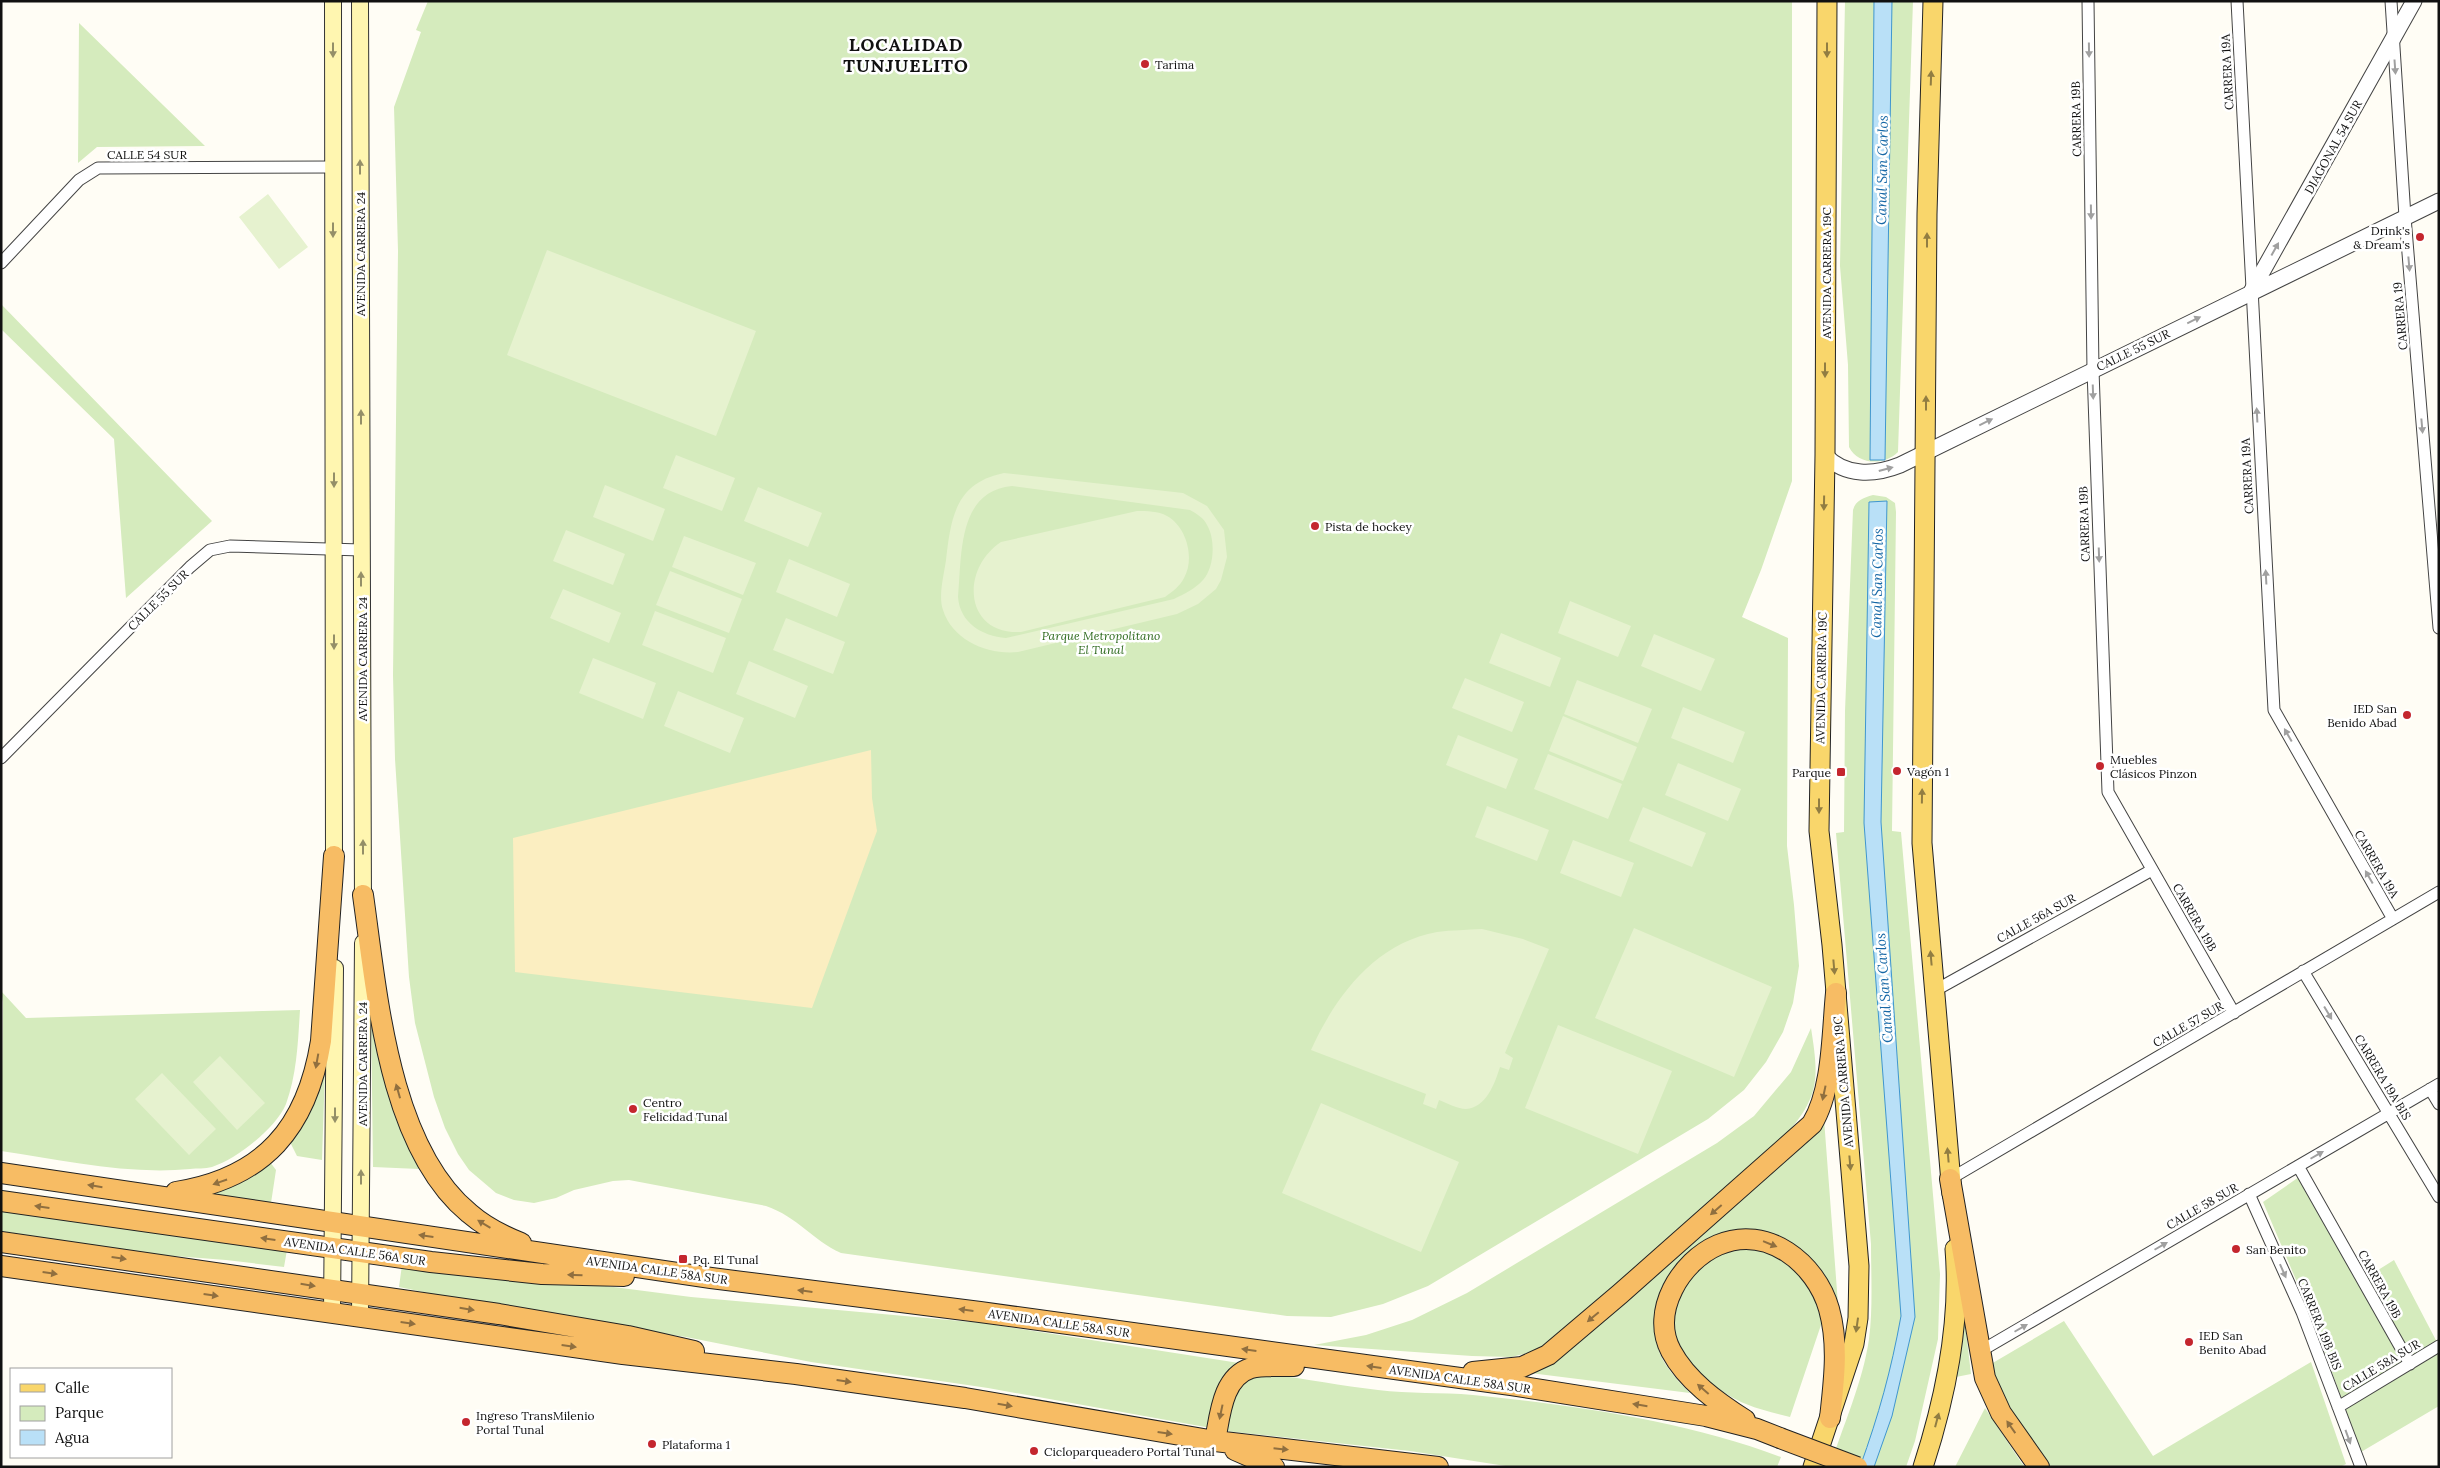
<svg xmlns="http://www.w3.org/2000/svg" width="2440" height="1468" viewBox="0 0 2440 1468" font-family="Lora,serif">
	<rect width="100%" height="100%" fill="#fffdf5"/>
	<path fill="#d5ebbd" d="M428 1H1792V481L1761 570 1742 617 1788 638 1787 846 1794 905 1799 966 1793 1003 1783 1032 1766 1062 1744 1090 1708 1119 1428 1286 1383 1304 1331 1317 1287 1316 841 1253C812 1240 798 1217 766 1206L629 1180 613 1181 574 1190 556 1198 534 1203 514 1200 496 1193 469 1170 458 1154 445 1128 434 1097 415 1023 409 977 395 759 393 675 398 251 394 107 421 32 416 30Z
		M1845 1H1913L1898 452C1884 466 1858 465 1849 447L1848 365 1840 266Z
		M79 23 205 146 97 147 78 163Z
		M1 304 212 521 126 598 114 439 1 329Z
		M1873 495 1886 497 1895 503 1896 512 1892 831 1901 832 1940 1274 1938 1339 1915 1441 1906 1467H1830C1843 1425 1863 1382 1869 1339 1873 1308 1871 1275 1871 1244L1836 833 1844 832 1845 711 1853 510C1856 500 1863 498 1873 495Z
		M1 991 26 1018 300 1010C298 1041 297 1074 286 1104 276 1128 237 1159 212 1167 205 1169 197 1168 190 1169 127 1175 63 1160 1 1151L3 1002Z
		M371 1011C383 1067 394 1117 419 1169L373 1167Z
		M1811 1028C1819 1079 1820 1096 1785 1136L1612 1289 1536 1351 1511 1357 1472 1356 1314 1345 1366 1335 1412 1320 1467 1293 1717 1143 1754 1116 1791 1072Z
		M325 1068 322 1160 297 1156 290 1142 316 1098Z
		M1824 1119 1838 1304C1814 1260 1803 1238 1750 1231L1660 1294C1649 1341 1656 1359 1690 1393L1530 1373C1586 1335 1636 1290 1688 1246 1735 1206 1784 1166 1824 1119Z
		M270 1162 276 1170 271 1203 205 1194Z
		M2299 1177 2359 1282 2394 1260 2439 1346V1406L2361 1452 2313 1320 2263 1202Z
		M1 1208 287 1250 284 1267 226 1260 148 1254 1 1231Z
		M1753 1246C1799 1259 1803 1276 1824 1316L1790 1417C1775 1413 1760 1410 1746 1404 1723 1395 1698 1374 1683 1355 1660 1325 1681 1277 1709 1258 1722 1249 1738 1247 1753 1246Z
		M402 1265 567 1281 691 1297 983 1323 1239 1363 1211 1428 988 1388 811 1362 686 1337 521 1312 399 1287Z
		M1964 1315 1971 1374 1956 1377Z
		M2064 1321 2153 1456 2311 1362 2346 1464 2340 1467H2050C2022 1430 2004 1410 1991 1364Z
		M1265 1374C1303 1378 1340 1386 1378 1390 1409 1394 1441 1392 1473 1395 1574 1405 1685 1421 1781 1457L1777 1467H1512L1410 1451 1225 1431C1231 1395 1227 1384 1265 1374Z
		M1985 1408 2021 1462 2025 1467H1955Z"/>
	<path fill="#fbeec1" d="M871 750 872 798 877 831 812 1008 515 972 513 838Z"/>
	<path fill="#e6f2cf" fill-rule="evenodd" d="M268 194 308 247 279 269 239 217Z
		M547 250 756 331 716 436 507 355Z
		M676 455 735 478 722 511 663 488Z
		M1004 473 1183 493 1207 506 1224 530 1227 557 1221 580 1216 589 1198 604 1177 614 1018 652C988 655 953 641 943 610 938 596 944 575 946 560 951 518 955 483 1004 473ZM1012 486 1190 510C1197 514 1204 518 1207 525 1216 540 1214 568 1203 580 1195 589 1184 594 1174 599L1006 638C982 636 960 623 958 597 962 556 957 491 1012 486Z
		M605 485 665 509 653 541 593 517Z
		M758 487 822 513 808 547 744 521Z
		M1137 511C1147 511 1158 511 1167 516 1187 527 1195 559 1184 578 1180 586 1172 592 1165 597L1021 632C964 635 960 569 1001 542Z
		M566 530 625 554 613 585 553 561Z
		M684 536 756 563 743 595 672 567Z
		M789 559 850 584 837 617 776 592Z
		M670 571 742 599 729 633 656 605Z
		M563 589 621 613 609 643 550 618Z
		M1570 601 1631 626 1618 657 1558 633Z
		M655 611 726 638 713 673 642 645Z
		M786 618 845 642 833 674 773 650Z
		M1501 633 1561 658 1550 687 1489 663Z
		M1654 634 1715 659 1701 691 1641 666Z
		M593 658 656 683 643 719 579 693Z
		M749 661 808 686 795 718 736 694Z
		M1465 678 1524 702 1512 732 1452 708Z
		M1577 680 1652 709 1638 743 1564 714Z
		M678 691 744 718 730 753 664 726Z
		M1683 707 1745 732 1733 763 1671 738Z
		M1563 716 1637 747 1623 781 1549 751Z
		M1458 735 1518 759 1506 789 1446 765Z
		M1548 754 1622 784 1608 819 1534 789Z
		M1678 763 1741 789 1728 821 1665 795Z
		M1487 806 1549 830 1537 861 1475 837Z
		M1643 807 1706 833 1692 867 1629 841Z
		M1573 840 1634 863 1621 897 1560 873Z
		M1634 928 1772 987 1734 1077 1595 1018Z
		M1482 929 1523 939 1549 949 1505 1053 1513 1058 1509 1070 1500 1067C1495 1083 1486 1108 1466 1109 1458 1109 1447 1103 1439 1100L1436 1109 1423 1104 1426 1094 1311 1050C1335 997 1375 943 1437 932 1452 930 1467 930 1482 929Z
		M1558 1025 1672 1071 1638 1154 1525 1108Z
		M220 1056 265 1103 237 1130 193 1082Z
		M162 1073 216 1129 189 1155 135 1099Z
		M1321 1103 1459 1162 1421 1252 1282 1193Z"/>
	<path fill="#b9e0f7" stroke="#3f96cf" d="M1874 1H1892L1885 460H1870Z
		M1887 501 1881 822 1915 1317 1892 1416 1874 1467H1860C1879 1414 1891 1371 1901 1316L1864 823 1869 502Z"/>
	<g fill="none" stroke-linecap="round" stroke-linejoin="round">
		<defs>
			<path id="minor" d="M2088 1 2093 370 2108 792 2234 1013
				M2237 1 2274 710 2393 919
				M2391 1 2405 217 2439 628
				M1 263 79 180 98 168 333 167
				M1 758 190 567 210 550 230 546 361 550
				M2303 971 2439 1197
				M1934 991 2152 870
				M2430 1089 2439 1104
				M2298 1166 2410 1364
				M1950 1179 2439 892
				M2249 1194 2302 1312 2361 1467
				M1979 1352 2439 1084
				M2338 1407 2439 1346"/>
			<path id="tertiary" d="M2251 292 2414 1
				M1825 455C1845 477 1875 475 1900 465L2439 201"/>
			<path id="secondary" d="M333 1 334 866
				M360 1 363 906
				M332 1312 335 968
				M360 1316 363 943"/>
			<path id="primary" d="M1933 1 1927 214 1922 843 1952 1194
				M1813 1467 1854 1344 1858 1318 1859 1266 1832 945 1819 831 1825 455 1827 1
				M1923 1467C1946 1396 1961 1323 1955 1249"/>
			<path id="trunk" d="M363 895C377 993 388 1146 469 1213 484 1226 503 1236 521 1243
				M1 1173 711 1278 980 1312 1511 1385 1706 1416 1757 1429 1780 1438
				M1950 1179 1985 1378 2001 1413 2039 1467
				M176 1192C264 1178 307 1128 321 1041L334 856
				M1 1201 431 1262 542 1274 624 1276
				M1 1242 499 1314 628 1336 694 1351
				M1 1266 623 1354 796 1374 965 1398 1215 1441 1438 1467
				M1473 1372 1522 1367 1548 1355 1620 1294 1812 1124C1833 1089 1832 1033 1836 993
				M1745 1420C1717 1402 1687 1381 1671 1351 1650 1311 1681 1261 1718 1245 1767 1224 1816 1263 1829 1309 1839 1345 1834 1381 1830 1418
				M1215 1441C1220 1416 1222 1377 1251 1368 1264 1365 1280 1366 1294 1366
				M1235 1450 1274 1467"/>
		</defs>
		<use href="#minor" stroke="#444" stroke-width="13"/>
		<use href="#tertiary" stroke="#444" stroke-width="17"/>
		<use href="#secondary" stroke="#333" stroke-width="18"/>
		<use href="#primary" stroke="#222" stroke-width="21"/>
		<use href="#trunk" stroke="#222" stroke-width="22"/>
		<use href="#minor" stroke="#fff" stroke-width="11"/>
		<use href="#tertiary" stroke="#fff" stroke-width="15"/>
		<use href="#secondary" stroke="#fff6b0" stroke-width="16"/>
		<use href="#primary" stroke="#f9d66b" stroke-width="19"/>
		<use href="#trunk" stroke="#f7bc64" stroke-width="20"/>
		<defs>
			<path id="trunk-bridge" d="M1780 1438 1857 1467"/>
		</defs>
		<use href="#trunk-bridge" stroke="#222" stroke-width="22" stroke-linecap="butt"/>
		<use href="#trunk-bridge" stroke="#f7bc64" stroke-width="20"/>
	</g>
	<defs><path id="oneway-solid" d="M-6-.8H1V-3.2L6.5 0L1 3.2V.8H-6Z" transform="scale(1.25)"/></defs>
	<g fill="#948f68">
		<use href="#oneway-solid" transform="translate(333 50) rotate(90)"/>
		<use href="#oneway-solid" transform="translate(360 167) rotate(-90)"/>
		<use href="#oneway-solid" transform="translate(333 230) rotate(90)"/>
		<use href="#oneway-solid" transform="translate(361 417) rotate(-90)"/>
		<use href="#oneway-solid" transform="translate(334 480) rotate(90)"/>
		<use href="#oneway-solid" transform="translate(361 579) rotate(-90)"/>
		<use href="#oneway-solid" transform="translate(334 642) rotate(90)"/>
		<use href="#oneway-solid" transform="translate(363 847) rotate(-90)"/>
		<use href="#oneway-solid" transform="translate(335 1115) rotate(90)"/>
		<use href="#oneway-solid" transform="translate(361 1177) rotate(-90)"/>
	</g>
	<g fill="#917d42">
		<use href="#oneway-solid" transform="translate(1827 50) rotate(90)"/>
		<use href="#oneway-solid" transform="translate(1931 78) rotate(-88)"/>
		<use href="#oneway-solid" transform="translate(1927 240) rotate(-90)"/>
		<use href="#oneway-solid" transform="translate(1825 370) rotate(90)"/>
		<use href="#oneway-solid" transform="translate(1926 403) rotate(-90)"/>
		<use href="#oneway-solid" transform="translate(1824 503) rotate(91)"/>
		<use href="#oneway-solid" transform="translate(1922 796) rotate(-89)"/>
		<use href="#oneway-solid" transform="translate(1819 806) rotate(90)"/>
		<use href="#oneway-solid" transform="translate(1931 958) rotate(-95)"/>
		<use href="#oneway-solid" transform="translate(1834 967) rotate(85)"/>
		<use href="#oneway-solid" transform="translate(1948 1155) rotate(-95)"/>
		<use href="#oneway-solid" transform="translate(1850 1163) rotate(85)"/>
		<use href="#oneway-solid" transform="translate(1857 1325) rotate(98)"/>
		<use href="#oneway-solid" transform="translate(1937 1420) rotate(-75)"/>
	</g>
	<g fill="#a0a0a0">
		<use href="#oneway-solid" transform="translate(2089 50) rotate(89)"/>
		<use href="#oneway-solid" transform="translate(2395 67) rotate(86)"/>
		<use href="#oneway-solid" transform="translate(2091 212) rotate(89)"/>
		<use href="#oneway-solid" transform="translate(2275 249) rotate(-61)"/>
		<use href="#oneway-solid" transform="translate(2409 264) rotate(85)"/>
		<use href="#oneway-solid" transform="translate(2194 320) rotate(-26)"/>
		<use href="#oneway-solid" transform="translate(2093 392) rotate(88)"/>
		<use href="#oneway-solid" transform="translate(2257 415) rotate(-93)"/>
		<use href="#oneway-solid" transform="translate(1986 422) rotate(-26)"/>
		<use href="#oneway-solid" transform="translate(2422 426) rotate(85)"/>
		<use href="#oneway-solid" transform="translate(1886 469) rotate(-15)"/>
		<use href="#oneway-solid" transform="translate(2099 555) rotate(88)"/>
		<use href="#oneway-solid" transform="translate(2266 577) rotate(-93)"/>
		<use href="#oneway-solid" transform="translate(2288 735) rotate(-120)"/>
		<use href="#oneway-solid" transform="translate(2369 877) rotate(-120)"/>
		<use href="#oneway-solid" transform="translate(2328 1013) rotate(59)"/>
		<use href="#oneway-solid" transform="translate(2317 1155) rotate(-30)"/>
		<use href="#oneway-solid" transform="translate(2161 1246) rotate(-30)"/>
		<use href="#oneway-solid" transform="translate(2283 1271) rotate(66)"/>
		<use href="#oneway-solid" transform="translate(2021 1328) rotate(-30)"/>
		<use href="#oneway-solid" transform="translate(2348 1437) rotate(70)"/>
	</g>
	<g fill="#906f3f">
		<use href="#oneway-solid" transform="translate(317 1061) rotate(100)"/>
		<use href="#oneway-solid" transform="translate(398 1091) rotate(-106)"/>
		<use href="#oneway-solid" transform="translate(1824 1093) rotate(102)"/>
		<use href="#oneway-solid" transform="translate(220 1182) rotate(161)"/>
		<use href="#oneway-solid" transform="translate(95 1186) rotate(-171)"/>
		<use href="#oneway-solid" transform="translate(42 1207) rotate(-172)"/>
		<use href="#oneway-solid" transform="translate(1716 1210) rotate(139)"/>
		<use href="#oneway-solid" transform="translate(484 1224) rotate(-149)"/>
		<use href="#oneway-solid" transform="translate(426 1236) rotate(-172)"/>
		<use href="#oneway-solid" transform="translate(268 1239) rotate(-172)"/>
		<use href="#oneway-solid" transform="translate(1770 1244) rotate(22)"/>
		<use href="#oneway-solid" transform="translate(119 1258) rotate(8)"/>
		<use href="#oneway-solid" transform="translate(50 1273) rotate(8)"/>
		<use href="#oneway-solid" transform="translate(575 1275) rotate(-178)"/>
		<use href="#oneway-solid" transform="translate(308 1285) rotate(9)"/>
		<use href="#oneway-solid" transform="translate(805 1291) rotate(-173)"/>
		<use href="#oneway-solid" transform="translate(211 1295) rotate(8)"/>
		<use href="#oneway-solid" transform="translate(467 1309) rotate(9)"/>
		<use href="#oneway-solid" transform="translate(966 1310) rotate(-173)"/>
		<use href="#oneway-solid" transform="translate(1593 1317) rotate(140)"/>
		<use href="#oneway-solid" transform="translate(408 1323) rotate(8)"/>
		<use href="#oneway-solid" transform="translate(569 1346) rotate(8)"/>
		<use href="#oneway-solid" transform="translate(1249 1350) rotate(-172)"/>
		<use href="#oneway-solid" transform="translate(1374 1367) rotate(-172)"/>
		<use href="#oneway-solid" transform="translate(844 1381) rotate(8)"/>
		<use href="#oneway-solid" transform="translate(1703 1389) rotate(-139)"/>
		<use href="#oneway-solid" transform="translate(1005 1405) rotate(10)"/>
		<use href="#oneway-solid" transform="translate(1640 1405) rotate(-171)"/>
		<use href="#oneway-solid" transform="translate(1221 1412) rotate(102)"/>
		<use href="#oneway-solid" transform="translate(2011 1427) rotate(-125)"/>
		<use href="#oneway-solid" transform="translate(1165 1433) rotate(8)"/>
		<use href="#oneway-solid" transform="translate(1281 1449) rotate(6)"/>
	</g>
	<g fill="#c4262e" stroke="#fff" stroke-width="2">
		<circle cx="1145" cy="64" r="5"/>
		<circle cx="2420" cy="237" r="5"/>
		<circle cx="1315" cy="526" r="5"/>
		<circle cx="2407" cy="715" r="5"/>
		<circle cx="2100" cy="766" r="5"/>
		<circle cx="1897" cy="771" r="5"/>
		<rect x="1836" y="767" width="10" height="10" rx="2.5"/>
		<circle cx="633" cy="1109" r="5"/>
		<circle cx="2236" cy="1249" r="5"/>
		<rect x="678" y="1254" width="10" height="10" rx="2.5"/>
		<circle cx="2189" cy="1342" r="5"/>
		<circle cx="466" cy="1422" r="5"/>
		<circle cx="652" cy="1444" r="5"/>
		<circle cx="1034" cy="1451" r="5"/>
	</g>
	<g text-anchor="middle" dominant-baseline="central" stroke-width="5" stroke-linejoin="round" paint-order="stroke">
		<g font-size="12" fill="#111" stroke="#fff" text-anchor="start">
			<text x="1155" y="64">Tarima</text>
			<text x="2410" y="230" text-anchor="end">Drink's<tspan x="2410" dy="14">&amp; Dream's</tspan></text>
			<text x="1325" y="526">Pista de hockey</text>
			<text x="2397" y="708" text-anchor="end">IED San<tspan x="2397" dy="14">Benido Abad</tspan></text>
			<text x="2110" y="759">Muebles<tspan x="2110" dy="14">Clásicos Pinzon</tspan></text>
			<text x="1907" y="771">Vagón 1</text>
			<text x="1831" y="772" text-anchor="end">Parque</text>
			<text x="643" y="1102">Centro<tspan x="643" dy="14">Felicidad Tunal</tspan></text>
			<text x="2246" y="1249">San Benito</text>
			<text x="693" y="1259">Pq. El Tunal</text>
			<text x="2199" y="1335">IED San<tspan x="2199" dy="14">Benito Abad</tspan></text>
			<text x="476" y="1415">Ingreso TransMilenio<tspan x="476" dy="14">Portal Tunal</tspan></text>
			<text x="662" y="1444">Plataforma 1</text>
			<text x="1044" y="1451">Cicloparqueadero Portal Tunal</text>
		</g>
		<g font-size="12" fill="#111" stroke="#fff">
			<text transform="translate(2227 72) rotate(-93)">CARRERA 19A</text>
			<text transform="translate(2076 119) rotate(-91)">CARRERA 19B</text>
			<text transform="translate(2333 147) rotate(-61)">DIAGONAL 54 SUR</text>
			<text x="147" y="154">CALLE 54 SUR</text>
			<text transform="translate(360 254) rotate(-90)">AVENIDA CARRERA 24</text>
			<text transform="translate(1826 273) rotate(-90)">AVENIDA CARRERA 19C</text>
			<text transform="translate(2400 316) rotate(-95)">CARRERA 19</text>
			<text transform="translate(2133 350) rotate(-26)">CALLE 55 SUR</text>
			<text transform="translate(2247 476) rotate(-93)">CARRERA 19A</text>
			<text transform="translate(2084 524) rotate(-92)">CARRERA 19B</text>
			<text transform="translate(158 600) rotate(-45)">CALLE 55 SUR</text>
			<text transform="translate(362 659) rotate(-90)">AVENIDA CARRERA 24</text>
			<text transform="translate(1821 678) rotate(-89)">AVENIDA CARRERA 19C</text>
			<text transform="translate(2377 864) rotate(60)">CARRERA 19A</text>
			<text transform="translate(2195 917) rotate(60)">CARRERA 19B</text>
			<text transform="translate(2036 918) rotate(-29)">CALLE 56A SUR</text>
			<text transform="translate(2188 1024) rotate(-30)">CALLE 57 SUR</text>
			<text transform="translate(362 1064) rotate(-90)">AVENIDA CARRERA 24</text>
			<text transform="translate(2383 1077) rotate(59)">CARRERA 19A BIS</text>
			<text transform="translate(1843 1082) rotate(-95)">AVENIDA CARRERA 19C</text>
			<text transform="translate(2202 1206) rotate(-30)">CALLE 58 SUR</text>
			<text transform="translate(355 1251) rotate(8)">AVENIDA CALLE 56A SUR</text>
			<text transform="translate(657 1270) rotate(8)">AVENIDA CALLE 58A SUR</text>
			<text transform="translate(2380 1284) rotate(61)">CARRERA 19B</text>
			<text transform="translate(1059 1323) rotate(8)">AVENIDA CALLE 58A SUR</text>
			<text transform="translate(2320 1324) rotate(68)">CARRERA 19B BIS</text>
			<text transform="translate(2381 1365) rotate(-31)">CALLE 58A SUR</text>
			<text transform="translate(1460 1379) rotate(8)">AVENIDA CALLE 58A SUR</text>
		</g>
		<g font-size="12" font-style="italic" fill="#2f6b1f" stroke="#fff">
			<text x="1101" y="635">Parque Metropolitano<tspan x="1101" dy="14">El Tunal</tspan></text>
		</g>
		<g font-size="14" font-style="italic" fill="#1768a6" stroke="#fff">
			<text transform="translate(1882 170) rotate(-89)">Canal San Carlos</text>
			<text transform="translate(1877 583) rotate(-89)">Canal San Carlos</text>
			<text transform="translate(1884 988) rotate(-94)">Canal San Carlos</text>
		</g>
		<g font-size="18" font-weight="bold" letter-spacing="1" fill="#111" stroke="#fff">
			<text x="906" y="44">LOCALIDAD<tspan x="906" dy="21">TUNJUELITO</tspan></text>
		</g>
	</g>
	<rect width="2440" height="1468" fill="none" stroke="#111111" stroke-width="5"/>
	<rect x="10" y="1368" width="162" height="90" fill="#ffffff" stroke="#a0a0a0"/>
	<rect x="20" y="1384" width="25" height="8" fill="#f9d66b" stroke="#a0a0a0"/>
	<text x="55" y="1393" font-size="15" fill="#111111">Calle</text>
	<rect x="20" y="1406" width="25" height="15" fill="#d5ebbd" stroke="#a0a0a0"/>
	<text x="55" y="1418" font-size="15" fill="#111111">Parque</text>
	<rect x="20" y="1430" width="25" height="15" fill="#b9e0f7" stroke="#a0a0a0"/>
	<text x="55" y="1443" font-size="15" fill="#111111">Agua</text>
</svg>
